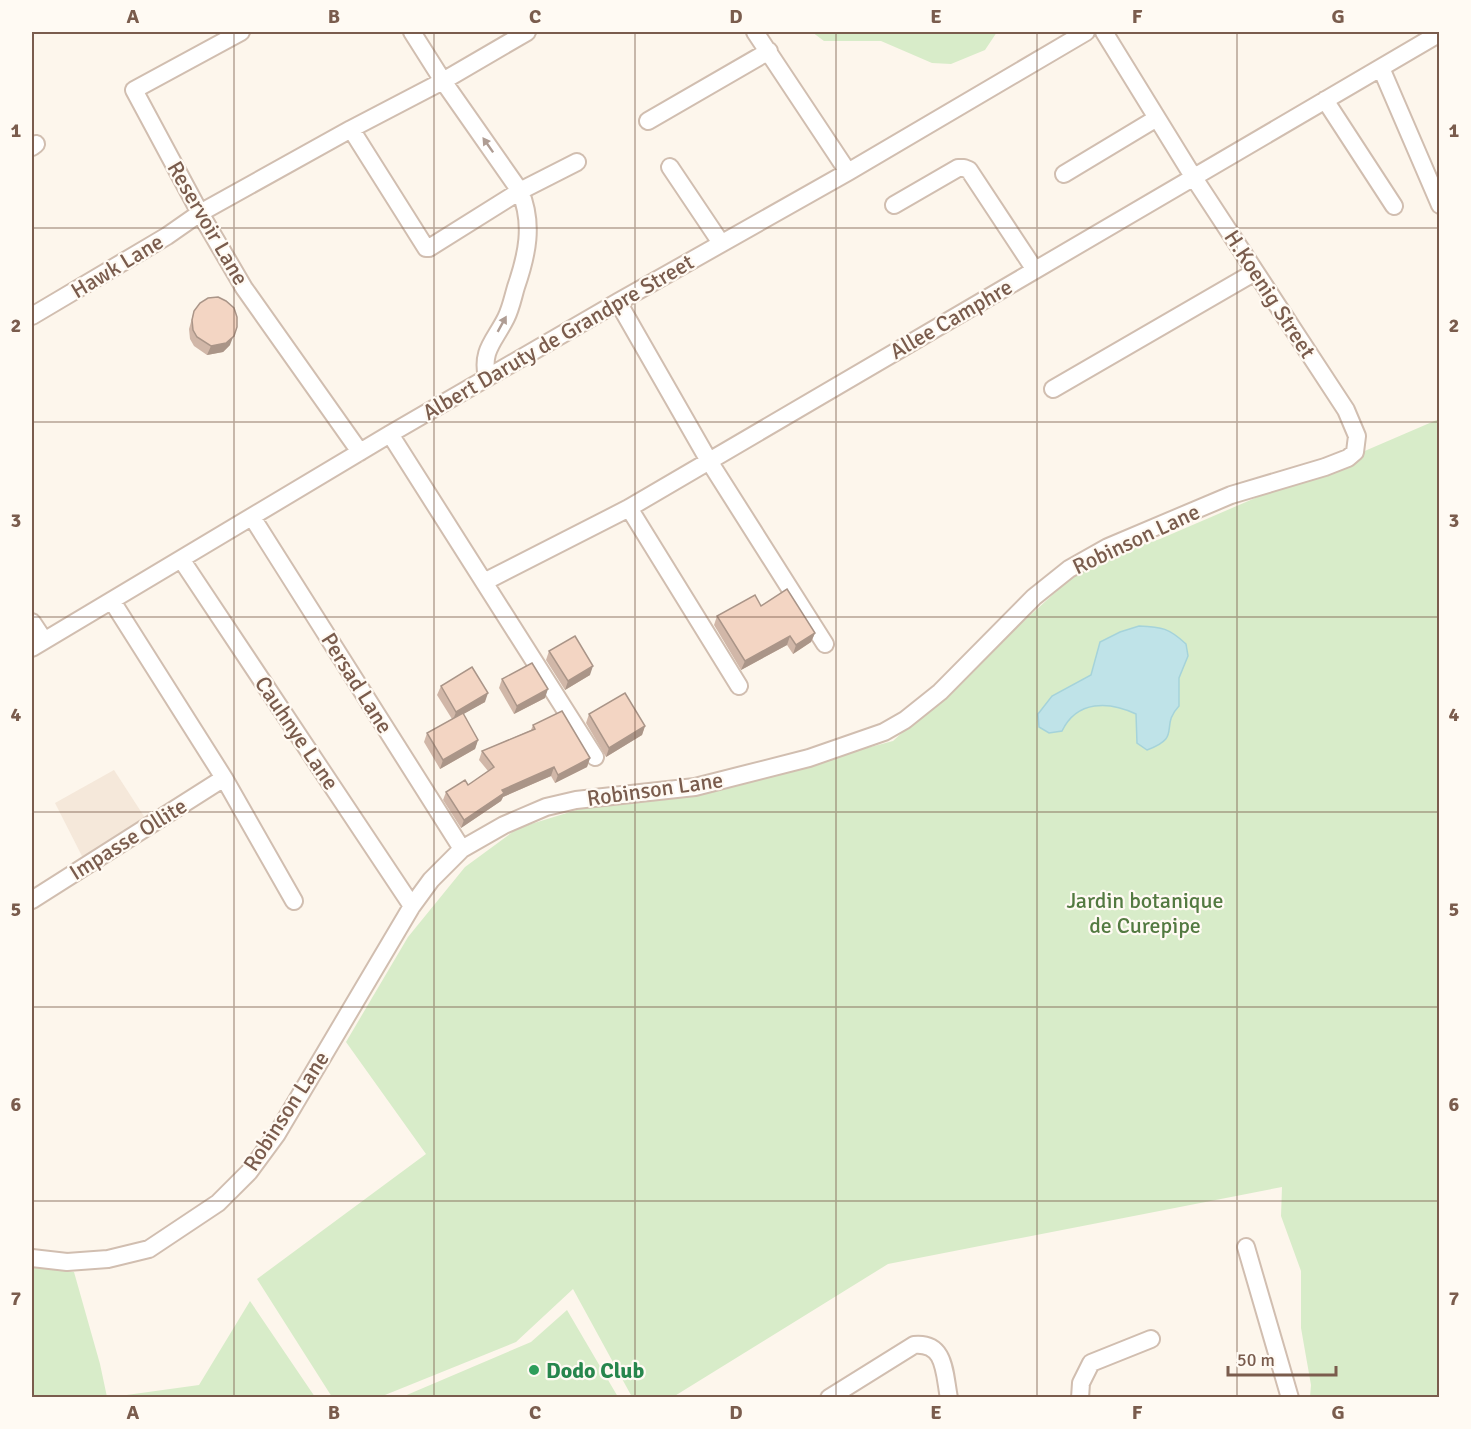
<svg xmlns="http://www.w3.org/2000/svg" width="1471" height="1429" viewBox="0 0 1471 1429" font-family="Signika,sans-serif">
	<rect width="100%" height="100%" fill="#fdf6ec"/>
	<path fill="#f5e8da" d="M114 770 149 824 86 864 55 803Z"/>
	<path fill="#d8ecc9" d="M812 32H997L985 50 951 64 932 63 881 41H824Z
		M1439 419V1397H1310L1311 1385 1301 1328V1271L1281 1216 1282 1187 888 1264 673 1397H632L573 1289 516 1342 380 1397H332L257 1279 426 1154 346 1042 408 937 465 867 518 828 583 808 709 790 893 741 1071 578 1111 555 1160 539Z
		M32 1266 74 1272 100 1364 107 1397 32 1398Z
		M250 1301 315 1397H112L199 1385Z
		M567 1310 618 1397H402L531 1342Z"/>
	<path fill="#bfe3e8" stroke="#a5d3da" stroke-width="1.5" d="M1139 626C1162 627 1169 628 1186 644L1188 656 1179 678V706C1159 727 1183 737 1147 750L1137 743 1136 714C1109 701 1077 700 1062 731L1049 733 1039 727 1038 714 1052 696 1091 675 1100 642 1120 632Z"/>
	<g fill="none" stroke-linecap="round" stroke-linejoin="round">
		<defs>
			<path id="minor" d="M241 32 134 90 200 213 244 288 360 452
				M412 32 443 81 520 191C534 224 527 255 516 287 513 297 511 308 506 318 494 342 481 350 487 378
				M755 32 848 172
				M1381 68 1440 205
				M1325 100 1394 206
				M648 121 769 51
				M351 129 426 248H429L520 191 577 162
				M32 147 36 144
				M670 167 721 243
				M1064 174 1157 118
				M894 205 958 168H964L969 170 1035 270
				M618 302 709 461 825 644
				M32 316 167 236 200 213 351 129 443 81 527 32
				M1053 389 1255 272
				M390 434 595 757
				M629 508 739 686
				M252 517 462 849
				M181 559 412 906
				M484 582 629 508 1440 33
				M112 601 224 778 294 901
				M32 622 44 640
				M32 648 390 434 618 302 848 172 1086 32
				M32 900 224 778
				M1246 1247 1290 1398
				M32 1258 67 1262 108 1259 149 1249 218 1203 249 1172 277 1134 412 906 431 880 462 849 504 825 546 807 576 800 695 787 809 758 884 732 905 720 940 692 1034 597 1069 569 1108 547 1231 495 1325 467 1348 458 1355 452 1357 436 1346 410 1194 178 1104 32
				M829 1398 914 1345C946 1342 944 1373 949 1398
				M1080 1398 1081 1383 1091 1363 1151 1339"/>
		</defs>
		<use href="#minor" stroke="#d1beb0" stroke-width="20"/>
		<use href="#minor" stroke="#fff" stroke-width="16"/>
	</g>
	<path fill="#d1b7a8" d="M194 311 230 345 223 352 207 355 194 346 190 339 189 329Z
		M761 606 815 633 811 642 793 654 787 645 741 670 714 625 717 616Z
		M549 651 590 675 565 690 546 660Z
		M502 679 545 698 514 714 499 688Z
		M441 686 485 702 463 714 478 740 475 749 440 769 424 742 427 733 452 719 437 695Z
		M589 714 645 726 642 735 606 757 586 723Z
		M533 725 590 758 587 767 555 783 551 776 503 797 501 801 461 828 443 800 446 792 468 785 488 771 479 760 482 751 531 730Z"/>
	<path fill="#aa9588" d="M237 327 230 345 223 352 207 355 211 346Z
		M815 633 811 642 793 654 796 645Z
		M790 636 787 645 741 670 745 661Z
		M593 666 590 675 565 690 568 681Z
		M548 689 545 698 514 714 517 706Z
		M488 693 485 702 453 720 456 712Z
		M645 726 642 735 606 757 609 748Z
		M478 740 475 749 440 769 443 760Z
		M590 758 587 767 555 783 558 775Z
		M554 767 551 776 503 797 501 801 461 828 464 820 502 790Z"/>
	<path fill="#f3d5c3" stroke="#aa9588" stroke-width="1.5" d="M218 297 226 301 234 308 237 317V327L234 336 226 343 211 346 197 337 193 330 192 320 194 311 200 303 208 298Z
		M787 589 815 633 796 645 790 636 745 661 717 616 755 595 761 606Z
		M575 636 593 666 568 681 549 651Z
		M532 663 548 689 517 706 502 679Z
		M472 667 488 693 456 712 441 686Z
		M625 693 645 726 609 748 589 714Z
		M562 711 590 758 558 775 554 767 502 790 504 793 464 820 446 792 465 780 468 785 494 767 482 751 535 729 533 725Z
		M463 713 478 740 443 760 427 733Z"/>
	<defs><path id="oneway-solid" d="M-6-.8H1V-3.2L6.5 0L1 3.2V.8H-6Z" transform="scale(1.5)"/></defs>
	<g fill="#af9d94">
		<use href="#oneway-solid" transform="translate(488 145) rotate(-125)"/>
		<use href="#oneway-solid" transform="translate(502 324) rotate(-61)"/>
	</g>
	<path fill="none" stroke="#7a5c4d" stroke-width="1.5" stroke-opacity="0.55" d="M234 32V1398M434 32V1398M635 32V1398M836 32V1398M1037 32V1398M1237 32V1398M32 228H1440M32 422H1440M32 617H1440M32 812H1440M32 1007H1440M32 1201H1440"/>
	<circle fill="#2e9e5b" stroke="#fffaf3" stroke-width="2" cx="534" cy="1370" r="6"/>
	<g text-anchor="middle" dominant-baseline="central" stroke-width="4.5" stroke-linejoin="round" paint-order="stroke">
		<g font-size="22" fill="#7a5c4d" stroke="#fffaf3">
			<text transform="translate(208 223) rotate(60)">Reservoir Lane</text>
			<text transform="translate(117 266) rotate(-31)">Hawk Lane</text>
			<text transform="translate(1270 294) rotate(57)">H.Koenig Street</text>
			<text transform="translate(951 319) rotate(-30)">Allee Camphre</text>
			<text transform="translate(558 337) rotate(-30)">Albert Daruty de Grandpre Street</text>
			<text transform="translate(1136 539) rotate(-25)">Robinson Lane</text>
			<text transform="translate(357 683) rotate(58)">Persad Lane</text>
			<text transform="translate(297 733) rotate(56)">Cauhnye Lane</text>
			<text transform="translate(655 789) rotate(-8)">Robinson Lane</text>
			<text transform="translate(128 839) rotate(-32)">Impasse Ollite</text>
			<text transform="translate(286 1111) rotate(-57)">Robinson Lane</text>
		</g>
		<g font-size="22" fill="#537a41" stroke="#fffaf3">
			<text x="1145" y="900">Jardin botanique<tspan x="1145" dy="25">de Curepipe</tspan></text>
		</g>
		<g font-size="22" font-weight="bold" fill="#27864d" stroke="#fffaf3" text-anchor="start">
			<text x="546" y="1370">Dodo Club</text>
		</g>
	</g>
	<rect width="1471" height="1429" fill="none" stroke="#fffaf3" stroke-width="66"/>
	<path d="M1228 1366v9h108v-9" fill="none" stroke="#7a5c4d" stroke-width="3"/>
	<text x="1237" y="1366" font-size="18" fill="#7a5c4d" stroke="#fffaf3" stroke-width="4.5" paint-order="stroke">50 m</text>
	<rect x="33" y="33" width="1405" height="1363" fill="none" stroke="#7a5c4d" stroke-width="2"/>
	<g font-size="20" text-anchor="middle" font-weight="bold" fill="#7a5c4d">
		<text x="133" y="23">A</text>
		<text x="334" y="23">B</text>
		<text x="535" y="23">C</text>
		<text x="736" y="23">D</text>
		<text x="936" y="23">E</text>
		<text x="1137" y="23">F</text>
		<text x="1338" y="23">G</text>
		<text x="16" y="137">1</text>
		<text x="1454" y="137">1</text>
		<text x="16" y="332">2</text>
		<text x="1454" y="332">2</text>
		<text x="16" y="527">3</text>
		<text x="1454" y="527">3</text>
		<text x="16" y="721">4</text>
		<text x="1454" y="721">4</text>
		<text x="16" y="916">5</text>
		<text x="1454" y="916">5</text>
		<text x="16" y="1111">6</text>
		<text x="1454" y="1111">6</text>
		<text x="16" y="1305">7</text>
		<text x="1454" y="1305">7</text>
		<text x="133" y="1419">A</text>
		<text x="334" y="1419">B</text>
		<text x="535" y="1419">C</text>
		<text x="736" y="1419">D</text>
		<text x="936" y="1419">E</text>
		<text x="1137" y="1419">F</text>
		<text x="1338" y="1419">G</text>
	</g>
</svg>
